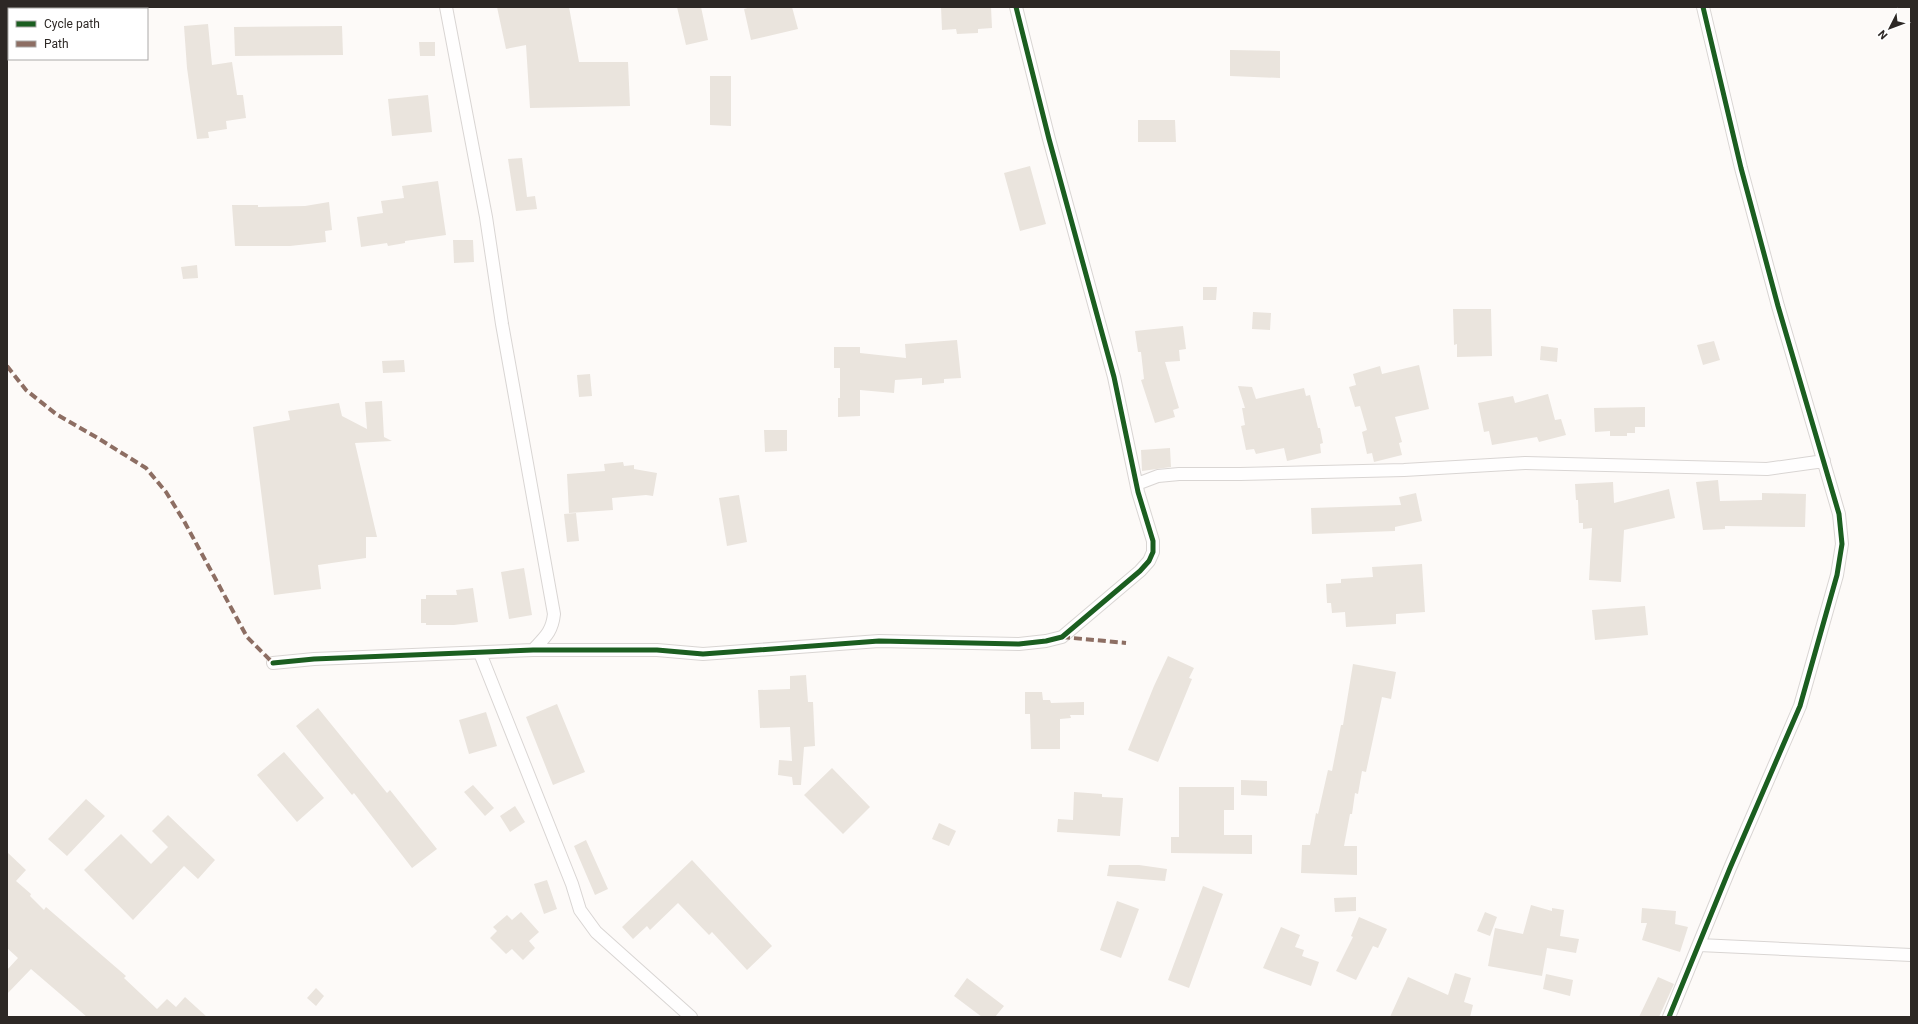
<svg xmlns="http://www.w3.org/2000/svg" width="1918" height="1024" viewBox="0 0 1918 1024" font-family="Roboto,sans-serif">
	<rect width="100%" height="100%" fill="#fdfaf8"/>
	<path fill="#eae4dd" d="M497 7H569L579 62H628L630 106 530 108 526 45 506 49Z
		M677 7H701L708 40 686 45Z
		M751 7H792L798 29 751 40 744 9Z
		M941 7H991L992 28 978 29V33L957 34 956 29 942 30Z
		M208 24 212 65 232 62 237 95H243L246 118 226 121 227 129 208 132 209 138 197 139 187 68 184 26Z
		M342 26 343 55 235 56 234 27Z
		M419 42H435V56H420Z
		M1230 50 1280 51V78L1230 76Z
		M710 76H731V126L710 125Z
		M428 95 432 132 392 136 388 99Z
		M1138 120H1175L1176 142H1138Z
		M522 158 527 197 535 196 537 209 516 211 508 159Z
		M1030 166 1046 224 1020 231 1004 173Z
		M438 181 446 235 405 241V243L388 246 387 243 361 247 357 217 383 213 381 201 404 198 402 186Z
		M329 202 332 230 325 231 326 242 290 246H235L232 205H258V207L305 206Z
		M453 240H473L474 262 454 263Z
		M197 265 198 278 183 279 181 267Z
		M1203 287H1217L1216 300H1203Z
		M1453 309H1491L1492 356 1457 357V344L1454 345Z
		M1253 312 1271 313 1270 330 1252 329Z
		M1183 326 1186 349 1179 350 1180 361 1165 362 1179 408 1173 410 1175 417 1155 423 1141 380 1144 379 1141 352H1138L1135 331Z
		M957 340 961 378 944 379V383L922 385V378L895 380 894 393 860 390V416L838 417V398H840V368H834V347H860V353L906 358 905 344Z
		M1714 341 1720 360 1703 365 1697 345Z
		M1541 346 1558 348 1557 362 1540 360Z
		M404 360 405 372 383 373 382 361Z
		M1419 365 1429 409 1395 417 1402 442 1399 443 1402 455 1374 462 1372 453 1367 454 1362 432 1367 430 1360 406 1355 407 1349 387 1356 385 1353 374 1380 366 1382 374Z
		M590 374 592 396 579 397 577 375Z
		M1238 386 1252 387 1256 399 1304 388 1306 396 1310 395 1318 428H1320L1323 443 1320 444 1321 453 1287 461 1284 448 1256 454 1254 449 1246 450 1241 426 1245 425 1242 408H1245Z
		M1548 394 1555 420 1561 419 1566 435 1539 442 1537 437 1492 445 1489 431 1484 432 1478 403 1513 396 1515 403Z
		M382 401 384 437 392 441 355 443 377 537H366V558L318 565 321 589 274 595 253 427 290 420 288 411 339 403 342 416 367 429 365 402Z
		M1645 407V427H1635V433H1627V436H1610V431L1595 432 1594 408Z
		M764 430H787V451L765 452Z
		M1170 448 1171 467 1142 471 1141 450Z
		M623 462 624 466 634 465V469L657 473 653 496 646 495 612 498 613 510 569 513 567 474 605 471 604 464Z
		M1718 480 1720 501 1762 500V493L1806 494 1805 527 1725 526V529L1703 530 1696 482Z
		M1613 482 1614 503 1669 489 1675 518 1624 530 1621 582 1589 580 1592 528 1583 529V523H1579L1578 500H1576L1575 484Z
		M1416 493 1422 521 1395 527V531L1312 534 1311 508 1401 505 1399 497Z
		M739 495 747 542 727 546 719 498Z
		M576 513 579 541 567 542 564 514Z
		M1422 564 1425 612 1396 614V624L1346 627 1345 612 1332 613 1331 603H1327L1326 584 1341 583V579L1373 577 1372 567Z
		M524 568 532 615 509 619 501 572Z
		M473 588 478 622 454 625H426V623H421V599H426V595H457L456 590Z
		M1645 606 1648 635 1595 640 1592 610Z
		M1168 656 1194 668 1189 678 1192 679 1158 762 1128 750 1154 686Z
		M1353 664 1396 672 1391 699 1382 697 1366 772 1362 771 1358 794 1355 793 1352 814H1350L1344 846H1357V875L1301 873 1302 845H1310L1316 813 1318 814 1328 770 1332 771 1341 725H1343Z
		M806 675 808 702H813L815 746 804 747 801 785H793L792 777 778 775 779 760 792 761 790 727 760 728 758 690 790 689V676Z
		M1025 692H1042L1043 700H1050L1051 703 1084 702V715H1070L1071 718 1060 719V749H1031L1030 714H1025Z
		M557 704 585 772 553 785 526 717Z
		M318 708 387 793 390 790 437 849 412 868 354 793 352 795 296 726Z
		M486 712 497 746 469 754 459 720Z
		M284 752 324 798 297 822 257 775Z
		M832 768 870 807 843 834 804 795Z
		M1241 780 1267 781V796L1241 795Z
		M473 785 494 808 485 816 464 792Z
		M1179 787H1234V810H1224V835H1252V854L1171 853V837H1179Z
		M1074 792 1102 794V797L1123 798 1120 836 1057 832 1058 819 1073 820Z
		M86 799 105 816 67 856 48 839Z
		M515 806 525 822 510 832 500 816Z
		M168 815 215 860 198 879 184 866 133 920 84 870 121 834 151 864 168 847 152 831Z
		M939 823 956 831 949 846 932 839Z
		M586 840 608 889 595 895 574 846Z
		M7 852 26 870 16 881 31 894 30 896 44 910 46 907 126 976 124 978 157 1009 167 999 176 1007 185 997 207 1017H87L31 969 7 994V970L18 958 7 948Z
		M692 860 772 946 747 970 712 932 709 935 678 903 650 930 647 926 633 939 622 927Z
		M1109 865H1139L1167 869 1165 881 1107 876Z
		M547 880 557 909 544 914 534 884Z
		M1203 886 1223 894 1189 988 1168 980Z
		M1356 897V911L1335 912 1334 898Z
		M1117 901 1139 909 1121 958 1100 950Z
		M1531 905 1552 911V908L1564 910 1560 936 1579 939 1576 953 1547 948 1542 976 1488 966 1495 928 1523 934Z
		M1642 908 1676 911 1675 924 1688 927 1680 952 1642 940 1647 923H1641Z
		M521 912 539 932 529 941 535 948 523 960 512 949 506 954 490 938 497 931 493 927 507 915 512 920Z
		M1485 912 1497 917 1490 936 1477 931Z
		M1359 917 1387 929 1378 948 1373 946 1356 980 1336 971 1353 937 1351 936Z
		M1281 927 1300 935 1295 947 1304 950 1302 956 1319 962 1311 986 1263 968Z
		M1455 973 1471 978 1464 1002 1473 1005 1470 1017H1390L1408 977 1448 995Z
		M1546 974 1573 980 1570 996 1543 989Z
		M1658 977 1674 984 1659 1017H1639Z
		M967 978 1004 1006 995 1017H982L954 996Z
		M316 988 324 996 316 1006 307 998Z"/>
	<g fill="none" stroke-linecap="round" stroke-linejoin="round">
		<defs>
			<path id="minor" d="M446 7 486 217 502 324 554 614C552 632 545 637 533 650
				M1137 484 1158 476 1179 474H1240L1404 470 1525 463 1767 469 1824 461
				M480 653 572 884 580 910 596 932 691 1017
				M273 663 314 659 533 650H657L703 654 879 641 1019 644 1046 641 1062 637 1140 571 1149 561 1153 552V541L1138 492 1114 377 1049 139 1016 7
				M1699 945 1911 955
				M1669 1017 1730 868 1800 706 1837 575 1842 544 1839 514 1778 306 1741 168 1703 7"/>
		</defs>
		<use href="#minor" stroke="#d9d5d3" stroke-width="14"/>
		<use href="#minor" stroke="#fffefe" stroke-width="12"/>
		<path stroke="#8d6e63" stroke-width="4" stroke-dasharray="8 4" stroke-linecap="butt" d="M7 366 26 390 56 414 96 437 146 468 166 492 184 521 247 637 273 663
			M1062 637 1126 643"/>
		<defs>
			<path id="cycleway" d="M273 663 314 659 533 650H657L703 654 879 641 1019 644 1046 641 1062 637 1140 571 1149 561 1153 552V541L1138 492 1114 377 1049 139 1016 7
				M1669 1017 1730 868 1800 706 1837 575 1842 544 1839 514 1778 306 1741 168 1703 7"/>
		</defs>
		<use href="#cycleway" stroke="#fff" stroke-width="8"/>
		<use href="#cycleway" stroke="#1b5e20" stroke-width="5"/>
	</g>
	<rect width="1918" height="1024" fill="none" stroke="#2d2825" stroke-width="16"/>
	<rect x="8" y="8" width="140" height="52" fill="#ffffff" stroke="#aba9a8"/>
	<rect x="16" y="21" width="20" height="6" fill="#1b5e20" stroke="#aba9a8"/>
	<text x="44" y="28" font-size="12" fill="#2d2825">Cycle path</text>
	<rect x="16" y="41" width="20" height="6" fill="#8d6e63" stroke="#aba9a8"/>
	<text x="44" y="48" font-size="12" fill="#2d2825">Path</text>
	<g transform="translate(1890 28) rotate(228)" stroke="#ffffff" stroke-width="3" paint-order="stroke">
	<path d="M0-3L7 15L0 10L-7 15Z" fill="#2d2825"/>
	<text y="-6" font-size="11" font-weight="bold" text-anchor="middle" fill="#2d2825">N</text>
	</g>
</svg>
